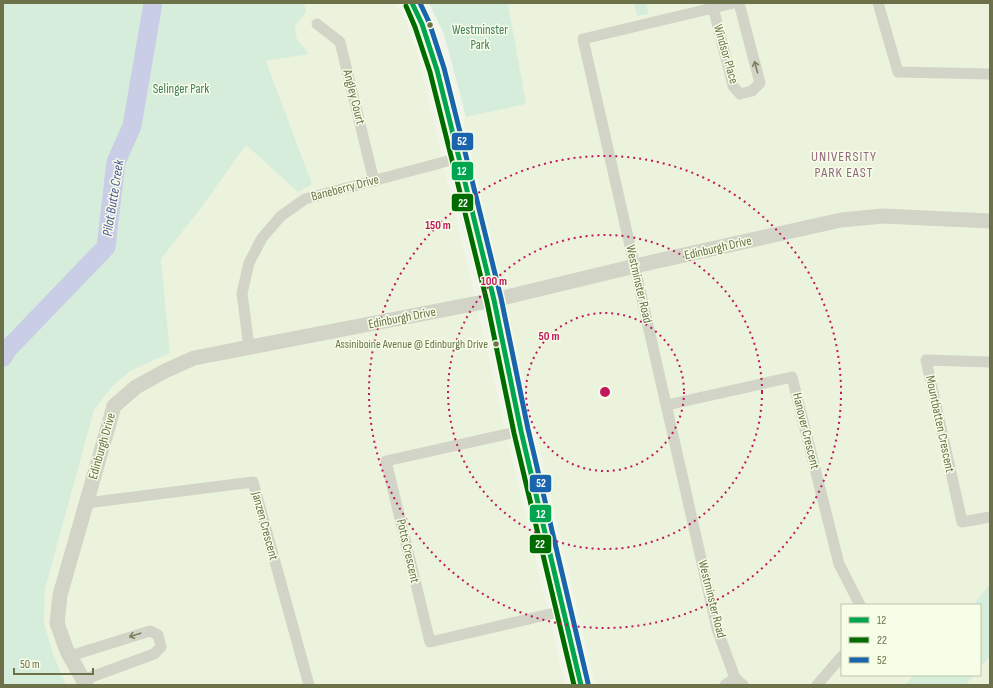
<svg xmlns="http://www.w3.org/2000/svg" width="993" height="688" viewBox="0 0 993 688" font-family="'Sofia Sans Condensed',sans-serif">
	<rect width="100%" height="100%" fill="#f1f5e9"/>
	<path fill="#ecf3dc" d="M304 3H396L406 21 420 63 565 685H66L53 654 44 623 45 589 94 410 112 387 130 371 170 353 161 259 201 208 246 145 298 192 312 184 266 60 309 53 297 39 295 25 306 12Z
		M508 3H634L637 16 649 14 646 3H990V584L973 605H842V675H914L905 685H595L463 118 526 104Z
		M990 657V685H966L974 675H980V668Z"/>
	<path fill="#d7eddb" d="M3 3H304L306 12 295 26 297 39 309 54 266 61 312 184 298 192 246 145 201 208 161 259 170 353 130 371 112 387 94 410 45 589 44 623 53 654 66 685H3Z
		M429 3H508L526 104 466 117 444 34Z
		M634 3H646L649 14 637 16Z
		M990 584V657L980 668V605H973Z
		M914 675H974L966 685H905Z"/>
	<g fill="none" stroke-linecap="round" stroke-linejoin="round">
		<path stroke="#c9cde5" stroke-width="19" d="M3 357 7 350 106 247 116 162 132 126 153 3"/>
		<path stroke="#d2d4c7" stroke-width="11" d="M712 3 733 86 740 94 752 91 760 83 739 3
			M734 3 583 39 717 629 735 678 743 685
			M878 3 898 72 990 74
			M317 24 340 42 374 181
			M249 347 242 293 249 263 262 238 281 216 305 199 459 158
			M990 362 926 360 962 522 990 517
			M667 405 792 377 839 564 860 605
			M521 431 386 461 430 642 563 611
			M86 503 253 482 309 685
			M70 656 150 631 158 635 161 647 154 654 83 680
			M725 685 735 678
			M817 685 842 656"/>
		<path stroke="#d2d4c7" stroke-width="15" d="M412 3 422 24 437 70 459 158 494 300 521 431 581 685
			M86 685 67 651 57 623 60 595 114 406 136 387 165 371 194 358 494 300 635 266 841 220 883 216 990 221"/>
		<defs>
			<path id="bus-1" d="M412 3 422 24 437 70 459 158 494 300 521 431 581 685"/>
			<path id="bus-2" d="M406 6 415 27 430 72 452 160 487 302 514 433 574 685"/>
			<path id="bus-3" d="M420 3 429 22 444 68 466 156 501 298 528 429 588 683"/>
		</defs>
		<use href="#bus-1" stroke="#f6fee8" stroke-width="8"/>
		<use href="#bus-2" stroke="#f6fee8" stroke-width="8"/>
		<use href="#bus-3" stroke="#f6fee8" stroke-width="8"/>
		<use href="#bus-1" stroke="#00a54f" stroke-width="5"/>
		<use href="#bus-2" stroke="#006c00" stroke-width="5"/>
		<use href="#bus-3" stroke="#1964ac" stroke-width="5"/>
	</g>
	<defs><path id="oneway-shaft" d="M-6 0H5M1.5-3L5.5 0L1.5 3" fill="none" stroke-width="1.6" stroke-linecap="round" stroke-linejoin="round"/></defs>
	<g stroke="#7b805d">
		<use href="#oneway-shaft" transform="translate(756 67) rotate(-105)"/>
		<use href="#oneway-shaft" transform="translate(135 635) rotate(162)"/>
	</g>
	<g fill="none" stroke="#c2185b" stroke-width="2" stroke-dasharray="2 4">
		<circle cx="605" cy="392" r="79"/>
		<circle cx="605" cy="392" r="157"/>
		<circle cx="605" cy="392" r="236"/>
	</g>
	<g fill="#6c714a" stroke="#f6fee8" stroke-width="1.5">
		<circle cx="430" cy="25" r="3.5"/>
		<circle cx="496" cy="344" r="3.5"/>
	</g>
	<g text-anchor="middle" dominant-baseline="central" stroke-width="3" stroke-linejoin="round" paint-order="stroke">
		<g font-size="12" fill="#6c714a" stroke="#f6fee8" text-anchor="end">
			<text x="488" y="344">Assiniboine Avenue @ Edinburgh Drive</text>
		</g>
		<g font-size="13" fill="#467c5f" stroke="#f6fee8">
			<text x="480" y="30">Westminster<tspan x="480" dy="15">Park</tspan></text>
			<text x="181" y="89">Selinger Park</text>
		</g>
		<g font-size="13" fill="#6c714a" stroke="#f6fee8">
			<text transform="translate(726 54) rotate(74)">Windsor Place</text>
			<text transform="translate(354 97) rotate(76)">Angley Court</text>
			<text transform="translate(345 188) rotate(-15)">Baneberry Drive</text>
			<text transform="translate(718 248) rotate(-13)">Edinburgh Drive</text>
			<text transform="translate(639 284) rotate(77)">Westminster Road</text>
			<text transform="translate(402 318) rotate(-11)">Edinburgh Drive</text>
			<text transform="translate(940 424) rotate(78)">Mountbatten Crescent</text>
			<text transform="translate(806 431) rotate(76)">Hanover Crescent</text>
			<text transform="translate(102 446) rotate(-74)">Edinburgh Drive</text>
			<text transform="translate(265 526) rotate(75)">Janzen Crescent</text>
			<text transform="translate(408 551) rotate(77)">Potts Crescent</text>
			<text transform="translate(712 599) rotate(76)">Westminster Road</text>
		</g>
		<g font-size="14" letter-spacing="1" fill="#946680" stroke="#f6fee8">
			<text x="844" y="156">UNIVERSITY<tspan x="844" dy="16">PARK EAST</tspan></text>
		</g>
		<g font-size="14" font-style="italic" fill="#4f5498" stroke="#f6fee8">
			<text transform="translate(113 198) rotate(-81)">Pilot Butte Creek</text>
		</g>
	</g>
	<circle cx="605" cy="392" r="6" fill="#c2185b" stroke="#f6fee8" stroke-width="2"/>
	<g font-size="12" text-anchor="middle" font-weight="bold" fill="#c2185b" stroke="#f6fee8" stroke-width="3" stroke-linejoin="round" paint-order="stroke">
		<text x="438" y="229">150 m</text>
		<text x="494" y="285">100 m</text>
		<text x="549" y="340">50 m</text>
	</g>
	<g stroke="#f6fee8" stroke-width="1.5">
		<rect x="451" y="132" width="23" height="19" rx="4" fill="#1964ac"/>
		<rect x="451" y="161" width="23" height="20" rx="4" fill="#00a54f"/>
		<rect x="451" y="193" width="23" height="19" rx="4" fill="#006c00"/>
		<rect x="529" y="474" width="23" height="19" rx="4" fill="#1964ac"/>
		<rect x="529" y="504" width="23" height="19" rx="4" fill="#00a54f"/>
		<rect x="529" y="534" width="23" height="20" rx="4" fill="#006c00"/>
	</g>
	<g font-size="11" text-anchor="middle" font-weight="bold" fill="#fff">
		<text x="462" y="145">52</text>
		<text x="462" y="175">12</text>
		<text x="463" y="207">22</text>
		<text x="541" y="487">52</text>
		<text x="541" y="518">12</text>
		<text x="540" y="548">22</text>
	</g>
	<rect width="993" height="688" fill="none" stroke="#6c714a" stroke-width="8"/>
	<rect x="841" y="604" width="140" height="72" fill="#f6fee8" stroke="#bfc6a9"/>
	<rect x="849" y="617" width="20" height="6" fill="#00a54f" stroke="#bfc6a9"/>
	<text x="877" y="624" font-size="12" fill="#6c714a">12</text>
	<rect x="849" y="637" width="20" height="6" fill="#006c00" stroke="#bfc6a9"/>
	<text x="877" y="644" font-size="12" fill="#6c714a">22</text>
	<rect x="849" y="657" width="20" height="6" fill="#1964ac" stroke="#bfc6a9"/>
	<text x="877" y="664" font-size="12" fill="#6c714a">52</text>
	<path d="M14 668v6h79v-6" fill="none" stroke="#6c714a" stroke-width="2"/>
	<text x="20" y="668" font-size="12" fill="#6c714a" stroke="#f6fee8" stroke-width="3" paint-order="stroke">50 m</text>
</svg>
